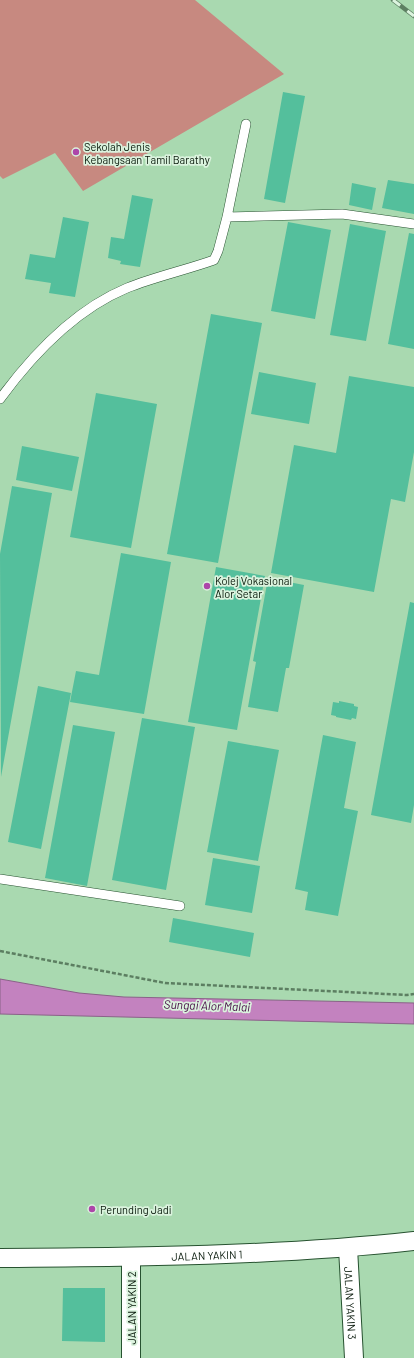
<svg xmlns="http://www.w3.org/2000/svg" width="414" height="1358" viewBox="0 0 414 1358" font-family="Barlow,sans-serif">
	<rect width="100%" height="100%" fill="#a9d9b0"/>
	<path fill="#c78980" d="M0 0H195L284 74 83 191 55 153 3 179 0 176Z"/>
	<path fill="#c382bf" stroke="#8a6288" d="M0 979 79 993 124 997 414 1003V1024L0 1014Z"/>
	<path fill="#54bf9c" d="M283 92 305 96 285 203 264 199Z
		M388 180 414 184V214L382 208Z
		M352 183 376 188 372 210 349 205Z
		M132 195 153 199 140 267 120 264 121 261 108 258 111 237 124 239Z
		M63 217 89 222 75 297 49 293 51 283 25 279 30 254 55 258Z
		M288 222 331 230 315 319 271 311Z
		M350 224 386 231 366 341 330 335Z
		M409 233 414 234V349L388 344Z
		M211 314 262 323 218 563 167 554Z
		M259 372 316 383 309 424 251 414Z
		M349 376 414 387V452L405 502 391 499 374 592 271 573 294 445 336 453Z
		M96 393 157 404 131 548 70 537Z
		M22 446 79 457 72 491 16 480Z
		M12 486 52 493 1 777 0 554Z
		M121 553 171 562 144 714 70 702 76 671 99 675Z
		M216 567 265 576 237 730 188 722Z
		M268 578 304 585 289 668H286L278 712 248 707 256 662 253 661Z
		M410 602 414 603V805L411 823 371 815Z
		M38 686 71 693 41 849 8 842Z
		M339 701 354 704V706L358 707 356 719 352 718 351 720 336 717V716L331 715 333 702 339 703Z
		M142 718 195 727 166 890 112 880Z
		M73 725 115 732 87 886 45 878Z
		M323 735 356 742 344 808 358 811 338 916 305 910 308 892 295 889Z
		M228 741 279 750 258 861 207 852Z
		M213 858 260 866 252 913 205 905Z
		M173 918 254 933 250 957 169 942Z
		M63 1288H105V1342L62 1341Z"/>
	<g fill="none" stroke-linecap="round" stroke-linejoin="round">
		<defs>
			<path id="service" d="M227 217 342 214 414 224
				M0 399C33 354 74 310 127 288 154 277 186 270 214 260L218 251 227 217 246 124
				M0 879 180 906"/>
			<g id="minor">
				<path id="s1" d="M348 1248 354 1358"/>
				<path d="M131 1257V1358"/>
				<path id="s2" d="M0 1258C138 1257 277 1256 414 1241"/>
			</g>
		</defs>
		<use href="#service" stroke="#275230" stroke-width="10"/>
		<use href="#minor" stroke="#275230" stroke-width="20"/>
		<path stroke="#5c7e61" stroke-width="2.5" stroke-dasharray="4 2" stroke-linecap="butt" d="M0 951 165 983 407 995 414 994"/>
		<use href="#service" stroke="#fff" stroke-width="9"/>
		<use href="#minor" stroke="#fff" stroke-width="18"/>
		<defs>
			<path id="rail" d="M393 0 414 16"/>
		</defs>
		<use href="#rail" stroke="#5d7f62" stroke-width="4.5"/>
		<use href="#rail" stroke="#dbf3de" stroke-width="3" stroke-dasharray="9" stroke-linecap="butt"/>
	</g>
	<g fill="#ad46a9" stroke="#dbf3de" stroke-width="1.5">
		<circle cx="76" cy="152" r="4"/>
		<circle cx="207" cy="586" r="4"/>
		<circle cx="92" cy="1209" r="4"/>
	</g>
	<g text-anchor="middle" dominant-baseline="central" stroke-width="3.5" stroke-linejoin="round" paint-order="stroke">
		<g font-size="11" fill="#061709" stroke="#dbf3de" text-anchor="start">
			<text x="84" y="146">Sekolah Jenis<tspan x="84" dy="13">Kebangsaan Tamil Barathy</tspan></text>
			<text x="215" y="580">Kolej Vokasional<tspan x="215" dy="13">Alor Setar</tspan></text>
			<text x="100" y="1209">Perunding Jadi</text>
		</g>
		<g font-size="11" fill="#061709" stroke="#dbf3de">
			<text stroke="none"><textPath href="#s2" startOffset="207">JALAN YAKIN 1</textPath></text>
			<text stroke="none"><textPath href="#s1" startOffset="55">JALAN YAKIN 3</textPath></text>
			<text transform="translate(131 1308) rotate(-90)">JALAN YAKIN 2</text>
		</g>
		<g font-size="12" font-style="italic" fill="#450a44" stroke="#dbf3de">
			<text transform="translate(207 1005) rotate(2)">Sungai Alor Malai</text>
		</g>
	</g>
</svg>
